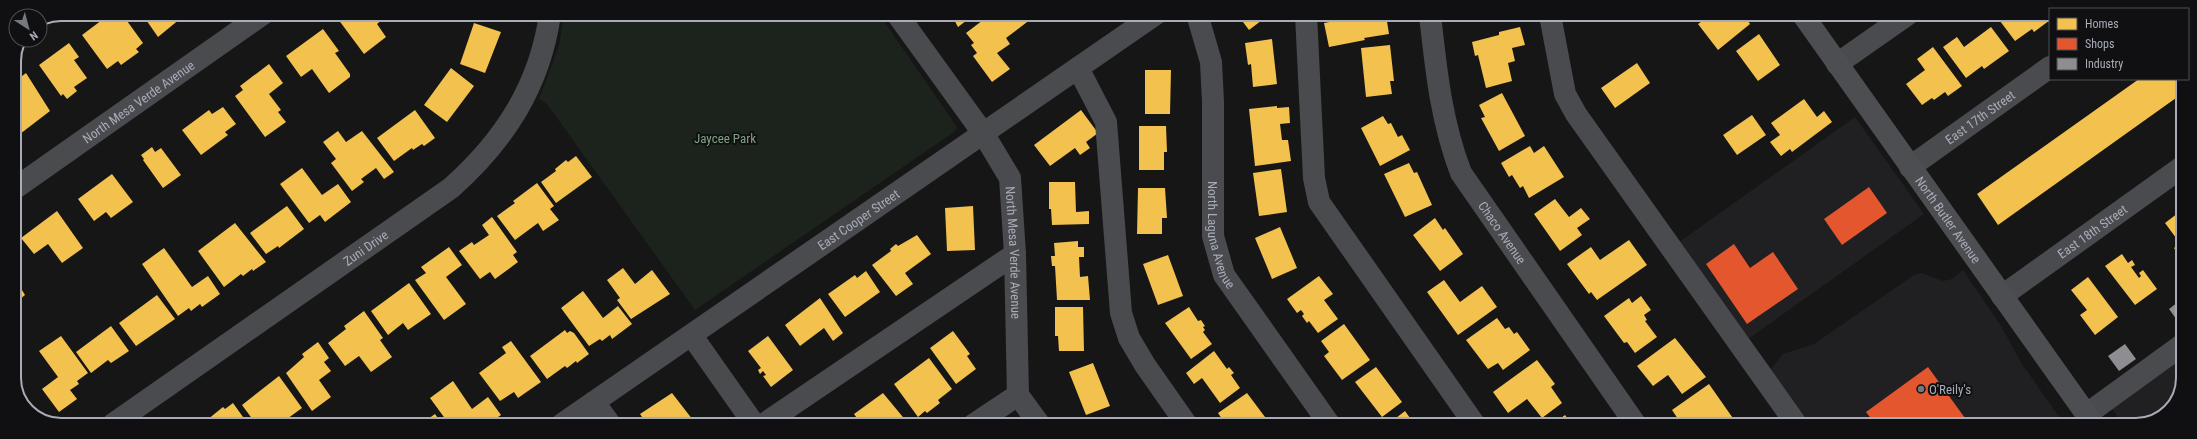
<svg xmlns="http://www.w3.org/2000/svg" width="2197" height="439" viewBox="0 0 2197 439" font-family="'Roboto Condensed',sans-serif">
	<rect width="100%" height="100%" fill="#161616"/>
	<path fill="#202022" d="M1855 117 1924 214 1744 342 1675 245Z
		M1963 270 2001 326 2022 364 2065 425H1803L1767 374 1783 354 1814 344 1914 275 1921 273 1943 281 1952 279Z
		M2182 356V387L2167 414 2137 425H2123L2111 407Z"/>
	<path fill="#1c231d" d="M564 14H879L957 127 954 132 695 310 547 104 539 99 559 46Z"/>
	<path fill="#f2c14e" d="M110 14H122L143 43 136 49 139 52 121 65 118 61 107 69 82 35Z
		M142 14H186L158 37Z
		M345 14H389L377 24 386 37 364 54 338 19Z
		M951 14H975L958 27Z
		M991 14H1028L1031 19 1006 38 1010 44 997 53 1010 69 992 82 973 56 977 53 971 45 974 43 966 33Z
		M1237 14H1270L1249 30Z
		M1350 15H1386L1389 34 1364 38 1365 40 1329 47 1324 23 1351 18Z
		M1474 15H1514L1515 18 1475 22Z
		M1711 15H1744L1750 24 1718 50 1698 24Z
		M2008 15H2050V20L2034 32 2032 29 2015 41 2000 21Z
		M474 23 501 32 485 73 460 64Z
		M1520 27 1525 45 1512 48 1515 61 1508 63 1512 81 1486 88 1478 55 1475 56 1472 42 1499 35V32Z
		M1991 27 2009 51 1984 69 1982 66 1966 78 1943 47 1957 37 1964 47Z
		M323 29 339 51 335 53 350 74V77L329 93 312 69 301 77 286 56Z
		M1759 34 1780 65 1758 81 1736 51Z
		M1272 39 1277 84 1253 87 1251 64 1248 65 1245 43Z
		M69 43 79 57 74 60 87 78 74 87 77 91 67 99 63 94 61 96 39 65Z
		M1390 45 1394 81H1390L1392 94 1366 97 1361 48Z
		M1933 47 1962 86 1948 96 1945 92 1934 100 1932 98 1922 105 1906 84 1925 70 1917 59Z
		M1637 63 1650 83 1615 108 1601 88Z
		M269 64 283 83 269 94 281 110 278 112 286 122 265 137 235 96 243 90 240 86Z
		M451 68 474 86 447 122 424 105Z
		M1145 70H1171L1170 114H1145Z
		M26 73 50 111 20 134 14 125V113L18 110 14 103V82Z
		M2139 79H2183V93L1998 225 1977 194Z
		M1502 93 1525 136 1499 151 1481 118 1485 117 1479 105Z
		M1804 99 1817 117 1824 111 1832 122 1792 152 1790 149 1781 156 1770 142 1780 135 1771 123Z
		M1277 106V108L1289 107 1290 123 1280 124 1282 140H1288L1291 161 1255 166 1249 109Z
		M223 107 236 124 225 132 228 135 201 155 182 130 209 110 212 114Z
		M415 110 435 138 424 146 422 144 413 150 412 148 394 161 377 138Z
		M1081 110 1098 133 1086 142 1090 148 1080 155 1075 148 1050 166 1034 145Z
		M1752 115 1766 135 1737 155 1723 135Z
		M1383 116 1388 124 1391 123 1398 137 1402 135 1410 150 1380 166 1361 128Z
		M1139 126H1166L1167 152H1164V170H1139Z
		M338 131 346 142 362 131 394 172 384 179 376 168 361 179 364 182 352 191 331 163 336 159 323 142Z
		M1530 146 1534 153 1544 146 1564 177 1529 198 1523 186 1520 188 1512 175 1509 177 1501 163Z
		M152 147 155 152 161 148 181 175 163 188 143 160 144 159 141 155Z
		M576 156 592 177 556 203 541 182 556 171 555 169 566 160 568 162Z
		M1409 163 1414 173 1417 172 1432 205 1405 217 1384 174Z
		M302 168 322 195 338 184 351 202 325 222 320 215 309 223 280 184Z
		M1281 169 1287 212 1259 216 1253 173Z
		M112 174 133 202 111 218 106 212 94 221 78 199Z
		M1049 182H1075L1076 212 1089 211V224L1052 225 1051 209H1049Z
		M537 183 554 206 550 209 559 220 543 231 538 223 515 240 497 216 515 203 513 201Z
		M1138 188H1165L1167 218H1162V234H1137Z
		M1555 199 1569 217 1581 208 1590 219 1577 228 1582 235 1560 251 1534 214Z
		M287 206 304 229 279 248 278 246 266 254 250 233Z
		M973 206 975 250 947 251 945 208Z
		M2182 210V259L2174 248 2179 244 2182 246 2165 223Z
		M57 211 83 248 62 263 48 244 34 254 21 238Z
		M492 217 517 252 513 255 518 262 495 279 490 272 480 279 459 251 472 242 474 245 489 235 482 225Z
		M1435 218 1443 230 1445 228 1463 254 1440 271 1413 235Z
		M235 223 266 262 253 271 252 269 243 276 241 274 224 287 198 251Z
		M1280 227 1297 268 1272 279 1255 238Z
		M917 235 931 254 905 273 913 284 896 296 872 265 891 251 890 249 896 244 898 246Z
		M1629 240 1647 265 1597 300 1591 292 1589 294 1567 264 1591 247 1600 260Z
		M1078 241V247H1084V257H1079L1080 277 1088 276 1090 300H1057L1055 266H1052L1051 256H1055L1054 243Z
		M449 247 462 265 446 277 466 304 444 320 415 280 426 273 421 267Z
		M164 248 192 287 208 276 220 294 202 307 200 304 191 311 189 308 178 316 142 264Z
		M2122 254 2128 263 2132 260 2135 265 2131 267 2139 278 2141 276 2139 273 2143 270 2157 289 2135 305 2105 266Z
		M1168 255 1183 296 1158 305 1143 264Z
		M623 268 635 284 652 270 670 294 631 319 617 300 620 298 607 280Z
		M866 271 880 292 845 317 828 294 855 275 857 278Z
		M1319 276 1333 294 1324 300 1338 319 1318 333 1309 321 1307 323 1302 316 1304 314 1301 310 1297 313 1287 299Z
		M14 277 25 295 14 304Z
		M2088 277 2118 317 2095 335 2080 315 2087 310 2071 290Z
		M1444 280 1460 302 1482 286 1497 307 1458 335 1427 292Z
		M409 283 431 314 408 330 403 323 388 335 371 311Z
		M583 291 603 318 618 306 632 324 612 339 610 335 602 341 600 339 589 346 561 308Z
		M157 295 175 319 136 346 119 323Z
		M1641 296 1651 310 1644 315 1647 320 1645 321 1657 337 1635 353 1627 342 1624 343 1604 316 1629 298 1632 303Z
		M820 298 843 333 833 341 824 328 800 346 785 325Z
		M1055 307H1083L1084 351H1059L1058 336H1055Z
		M1189 307 1198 321 1201 320 1205 326 1203 327 1205 330 1203 332 1212 344 1191 359 1165 323Z
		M364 311 383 338 380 340 392 357 371 372 359 356 345 366 328 343 346 329 344 326Z
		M1497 318 1505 329 1509 327 1514 334 1517 332 1530 350 1503 370 1498 363 1488 369 1466 340Z
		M1344 324 1370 360 1342 380 1324 356 1329 352 1321 341Z
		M111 326 129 351 111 363 108 360 91 373 76 352Z
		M565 330 567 333 570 331 574 333 589 354 577 363 576 361 567 368 565 366 547 379 530 356Z
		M953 331 970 354 967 356 976 369 956 384 930 348Z
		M61 336 88 373 77 381 79 384 70 390 77 399 59 412 42 389 58 377 39 351Z
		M768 336 793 370 771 387 763 376 766 375 763 371 760 374 758 370 761 368 748 351Z
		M1675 338 1706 377 1682 394 1668 375 1653 386 1637 366Z
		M511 341 541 382 518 398 514 392 500 401 479 373 506 353 502 347Z
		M318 342 329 358 324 362 331 371 319 380 331 397 312 411 286 373 304 357 302 354Z
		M1214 351 1227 369 1229 367 1234 373 1231 375 1240 388 1220 403 1202 378 1194 384 1186 373Z
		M929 358 952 389 938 400 940 403 927 413 925 411 918 417 894 384Z
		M1537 360 1555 384 1551 387 1562 403 1542 418 1527 399 1508 413 1493 392Z
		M1093 363 1110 406 1086 415 1069 372Z
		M1376 367 1402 402 1382 417 1355 382Z
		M279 376 302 408 280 424H274L271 420 265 424H256L242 405Z
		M453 381 472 409 488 397 501 415 488 424H449L430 398Z
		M1709 384 1737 424 1682 425 1672 410Z
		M672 393 696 424H647L640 414Z
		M883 393 907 422 903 424H861L854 414Z
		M1247 393 1265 417 1263 419 1267 425H1226L1218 413Z
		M233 403 248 424H202L223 407 225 409Z
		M1405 411 1415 425H1387Z
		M435 414 442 424H421Z
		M1565 415 1572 425H1552Z
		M1120 418 1125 425H1111Z"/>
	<path fill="#e4572e" d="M1869 187 1887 213 1842 245 1824 219Z
		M1734 244 1750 268 1773 252 1798 289 1747 324 1706 264Z
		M1928 367 1970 425H1876L1866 412Z"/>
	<path fill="#8d8d92" d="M2182 299V327L2169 309Z
		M2125 344 2136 359 2119 371 2108 356Z"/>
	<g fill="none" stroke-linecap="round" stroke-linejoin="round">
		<g stroke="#4a4b4f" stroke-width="22">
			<path id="s1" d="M897 14 983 133 1010 178 1015 254 1018 395 1040 425"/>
			<path id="s2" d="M1197 14 1211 62 1213 102V236L1224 275 1330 425"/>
			<path d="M1306 15 1314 178 1319 202 1475 425"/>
			<path id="s3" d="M1430 15C1436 69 1441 121 1461 173L1636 425"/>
			<path d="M1550 15 1565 94 1576 114 1797 425"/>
			<path d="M1837 64 1907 15"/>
			<path d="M1078 68 1106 122 1121 313 1129 338 1145 365 1187 425"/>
			<path id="s4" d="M1910 167 2050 67"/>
			<path id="s5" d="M14 189 263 14"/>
			<path id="s6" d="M2002 296 2182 167"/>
			<path d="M692 336 754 424"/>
			<path d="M594 402 610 424"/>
			<path d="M2087 414 2182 345"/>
			<path id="s7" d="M113 424 451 188C504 141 540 86 550 14"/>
			<path id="s8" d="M562 424 1156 14"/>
			<path d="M764 424 1015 254"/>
			<path d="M973 425 1018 395"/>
		</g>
		<path stroke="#4c4e51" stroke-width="22" id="s9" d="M1803 15 2094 425"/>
	</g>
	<circle fill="#74787f" stroke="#101012" stroke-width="1.5" cx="1921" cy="389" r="4"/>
	<g text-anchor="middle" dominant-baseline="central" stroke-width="4" stroke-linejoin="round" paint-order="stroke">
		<g font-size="13" fill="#a7acb7" stroke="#101012">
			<text stroke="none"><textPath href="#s5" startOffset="152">North Mesa Verde Avenue</textPath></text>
			<text stroke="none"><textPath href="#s4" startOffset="86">East 17th Street</textPath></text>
			<text stroke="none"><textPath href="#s8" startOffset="360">East Cooper Street</textPath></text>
			<text stroke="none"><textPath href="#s9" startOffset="251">North Butler Avenue</textPath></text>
			<text stroke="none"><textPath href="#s3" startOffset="234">Chaco Avenue</textPath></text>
			<text stroke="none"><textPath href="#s6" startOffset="111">East 18th Street</textPath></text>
			<text stroke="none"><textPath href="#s2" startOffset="224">North Laguna Avenue</textPath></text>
			<text stroke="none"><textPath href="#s7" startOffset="308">Zuni Drive</textPath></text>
			<text stroke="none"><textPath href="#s1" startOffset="274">North Mesa Verde Avenue</textPath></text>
		</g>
		<g font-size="13" fill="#7fa181" stroke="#101012">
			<text x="725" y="138">Jaycee Park</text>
		</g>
		<g font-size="13" fill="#a7acb7" stroke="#101012" text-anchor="start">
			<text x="1929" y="389">O'Reily's</text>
		</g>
	</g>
	<path d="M0 0H2197V439H0ZM61 21H2136A40 40 0 0 1 2176 61V378A40 40 0 0 1 2136 418H61A40 40 0 0 1 21 378V61A40 40 0 0 1 61 21Z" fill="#101012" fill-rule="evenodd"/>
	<path fill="none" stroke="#a7acb7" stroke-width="2" d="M61 21H2136A40 40 0 0 1 2176 61V378A40 40 0 0 1 2136 418H61A40 40 0 0 1 21 378V61A40 40 0 0 1 61 21Z"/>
	<rect x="2049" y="8" width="140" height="72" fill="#101012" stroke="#4c4e54"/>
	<rect x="2057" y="18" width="20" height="12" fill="#f2c14e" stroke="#4c4e54"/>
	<text x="2085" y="28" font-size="12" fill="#a7acb7">Homes</text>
	<rect x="2057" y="38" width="20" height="12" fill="#e4572e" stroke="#4c4e54"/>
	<text x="2085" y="48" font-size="12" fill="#a7acb7">Shops</text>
	<rect x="2057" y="58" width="20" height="12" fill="#8d8d92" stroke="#4c4e54"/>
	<text x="2085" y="68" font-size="12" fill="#a7acb7">Industry</text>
	<g transform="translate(28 28) rotate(144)"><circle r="19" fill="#101012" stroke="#4c4e54"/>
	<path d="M0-3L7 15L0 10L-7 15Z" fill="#74787f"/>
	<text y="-6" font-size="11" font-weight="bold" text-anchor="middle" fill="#a7acb7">N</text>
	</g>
</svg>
